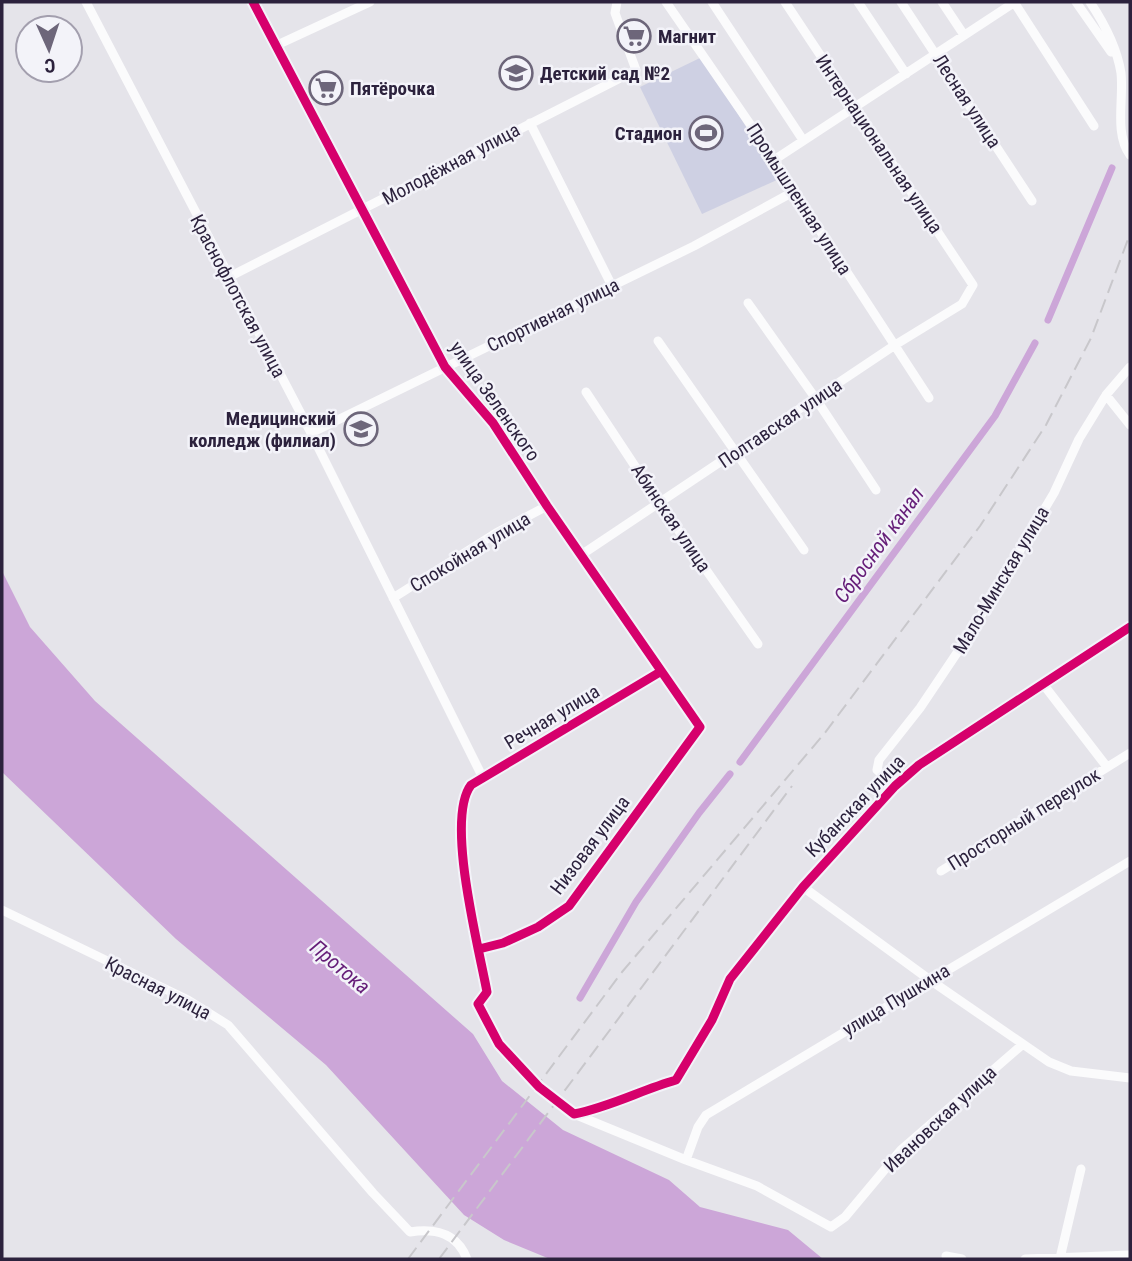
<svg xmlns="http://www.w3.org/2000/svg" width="1132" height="1261" viewBox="0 0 1132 1261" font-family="'Roboto Condensed',sans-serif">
	<rect width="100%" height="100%" fill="#e5e4ea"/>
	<path fill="#ced0e3" d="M702 57 779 179 702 214 640 87Z"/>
	<path fill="#cca6d8" d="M2 571 30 627 95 701 473 1034 502 1081 563 1130 669 1180 700 1207 788 1230 823 1259H550L504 1240 464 1215 326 1065 176 939 2 772Z"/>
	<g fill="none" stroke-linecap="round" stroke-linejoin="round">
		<path stroke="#cca6d8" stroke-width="7" d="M1048 320 1112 168
			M740 762 995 416 1035 343
			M580 998 636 902 699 813 730 774"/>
		<path stroke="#fbfbfc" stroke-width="9" d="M86 2 311 433 483 778
			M253 2 445 367 493 423 547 506 700 727 569 906 538 927 503 943 479 949
			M666 2 759 137 929 398
			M712 2 803 140
			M858 2 906 74
			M901 2 1032 201
			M942 2 964 35
			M1014 2 1094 126
			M1076 2 1111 52
			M1090 2C1104 23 1117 48 1121 73 1124 98 1114 134 1130 155
			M275 46 370 2
			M530 123 612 286
			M774 160 1015 2
			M229 277 636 70 615 13 617 2
			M748 303 816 399 876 490
			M658 341 804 550
			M586 392 660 504 758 644
			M1106 395 1130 425
			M311 433 694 246 793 192
			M581 555 895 345 962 304 973 285 785 2
			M393 598 496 533 547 506
			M660 672 471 785C445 819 479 948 487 992L478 1004 499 1044 539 1087 574 1114C610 1107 641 1090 676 1080L712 1020 730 979 803 887 895 786 919 765 1130 627
			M1043 684 1107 767
			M895 786 877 770 879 760 920 708 973 629 1054 493 1079 439 1106 395 1130 367
			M941 871 1130 753
			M803 887 930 980 1049 1062 1071 1071 1130 1078
			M2 910 188 1000 228 1025 373 1193 410 1232C436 1228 457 1233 467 1259
			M574 1114 686 1160 757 1186 831 1227 845 1217 901 1150 1023 1044
			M686 1160 698 1127 706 1115 1130 861
			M946 1256 962 1259
			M1060 1258 1081 1169
			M1025 1259 1130 1255"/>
		<path stroke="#c8c7cb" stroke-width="2" stroke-dasharray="14 7" stroke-linecap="butt" d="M408 1259 622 972 824 734 980 526 1046 425 1091 338 1130 234
			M439 1259 792 786"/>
		<defs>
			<path id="cycleway" d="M253 2 445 367 493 423 547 506 700 727 569 906 538 927 503 943 479 949
				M660 672 471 785C445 819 479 948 487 992L478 1004 499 1044 539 1087 574 1114C610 1107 641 1090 676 1080L712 1020 730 979 803 887 895 786 919 765 1130 627"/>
		</defs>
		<use href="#cycleway" stroke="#f3f3f9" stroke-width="13"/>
		<use href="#cycleway" stroke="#d6006c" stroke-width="9"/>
	</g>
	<defs>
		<symbol id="supermarket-ring" viewBox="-11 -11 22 22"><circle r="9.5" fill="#f3f3f9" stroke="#6d667a" stroke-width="1.5"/><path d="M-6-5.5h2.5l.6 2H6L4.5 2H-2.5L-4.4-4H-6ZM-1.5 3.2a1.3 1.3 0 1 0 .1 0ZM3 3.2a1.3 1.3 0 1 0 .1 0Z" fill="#6d667a"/></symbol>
		<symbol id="school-ring" viewBox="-11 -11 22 22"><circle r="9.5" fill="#f3f3f9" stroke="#6d667a" stroke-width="1.5"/><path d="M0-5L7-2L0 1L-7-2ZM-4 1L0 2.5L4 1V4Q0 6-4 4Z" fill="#6d667a"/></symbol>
		<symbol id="stadium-ring" viewBox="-11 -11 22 22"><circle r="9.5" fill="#f3f3f9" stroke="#6d667a" stroke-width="1.5"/><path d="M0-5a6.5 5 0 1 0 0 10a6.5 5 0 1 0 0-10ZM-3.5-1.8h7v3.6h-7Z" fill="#6d667a"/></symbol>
		<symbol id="university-ring" viewBox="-11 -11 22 22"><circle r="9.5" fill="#f3f3f9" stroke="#6d667a" stroke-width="1.5"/><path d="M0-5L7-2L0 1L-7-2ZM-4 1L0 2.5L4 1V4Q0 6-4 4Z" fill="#6d667a"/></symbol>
	</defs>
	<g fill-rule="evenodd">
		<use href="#supermarket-ring" x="615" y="17" width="38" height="38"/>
		<use href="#school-ring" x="497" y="54" width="38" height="38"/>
		<use href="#supermarket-ring" x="307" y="69" width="38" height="38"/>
		<use href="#stadium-ring" x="687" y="114" width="38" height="38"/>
		<use href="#university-ring" x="342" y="410" width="38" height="38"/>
	</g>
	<g text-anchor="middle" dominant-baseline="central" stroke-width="5" stroke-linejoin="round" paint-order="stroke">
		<g font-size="19" font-weight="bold" fill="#2c223d" stroke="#f3f3f9" text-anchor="start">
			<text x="658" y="36">Магнит</text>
			<text x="540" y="73">Детский сад №2</text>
			<text x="350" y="88">Пятёрочка</text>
			<text x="682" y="133" text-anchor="end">Стадион</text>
			<text x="336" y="418" text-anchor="end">Медицинский<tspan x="336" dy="22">колледж (филиал)</tspan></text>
		</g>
		<g font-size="19" fill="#2c223d" stroke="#f3f3f9">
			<text transform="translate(967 101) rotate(57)">Лесная улица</text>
			<text transform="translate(879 144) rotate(56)">Интернациональная улица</text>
			<text transform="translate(451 164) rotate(-28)">Молодёжная улица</text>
			<text transform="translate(799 199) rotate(57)">Промышленная улица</text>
			<text transform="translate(238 296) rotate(62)">Краснофлотская улица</text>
			<text transform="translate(553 315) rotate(-26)">Спортивная улица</text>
			<text transform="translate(495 401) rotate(55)">улица Зеленского</text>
			<text transform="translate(780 423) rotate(-34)">Полтавская улица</text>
			<text transform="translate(671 518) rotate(56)">Абинская улица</text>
			<text transform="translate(470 552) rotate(-31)">Спокойная улица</text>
			<text transform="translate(1001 580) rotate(-59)">Мало-Минская улица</text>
			<text transform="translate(552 717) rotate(-31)">Речная улица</text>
			<text transform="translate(855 806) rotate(-46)">Кубанская улица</text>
			<text transform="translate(1024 819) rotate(-32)">Просторный переулок</text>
			<text transform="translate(590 845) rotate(-53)">Низовая улица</text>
			<text transform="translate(158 988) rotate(27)">Красная улица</text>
			<text transform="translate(896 1000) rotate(-31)">улица Пушкина</text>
			<text transform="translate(940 1119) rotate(-43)">Ивановская улица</text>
		</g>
		<g font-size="21" font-style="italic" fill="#651d78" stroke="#f3f3f9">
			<text transform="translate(879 545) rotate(-54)">Сбросной канал</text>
			<text transform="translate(340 967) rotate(40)">Протока</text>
		</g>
	</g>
	<rect width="1132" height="1261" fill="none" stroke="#2c223d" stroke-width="7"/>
	<g transform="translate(49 49) rotate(177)"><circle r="33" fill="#f3f3f9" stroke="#a39fae" stroke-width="2"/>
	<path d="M0-5L12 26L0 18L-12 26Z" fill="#6d667a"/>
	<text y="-10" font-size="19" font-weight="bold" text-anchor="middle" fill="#2c223d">С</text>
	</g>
</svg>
